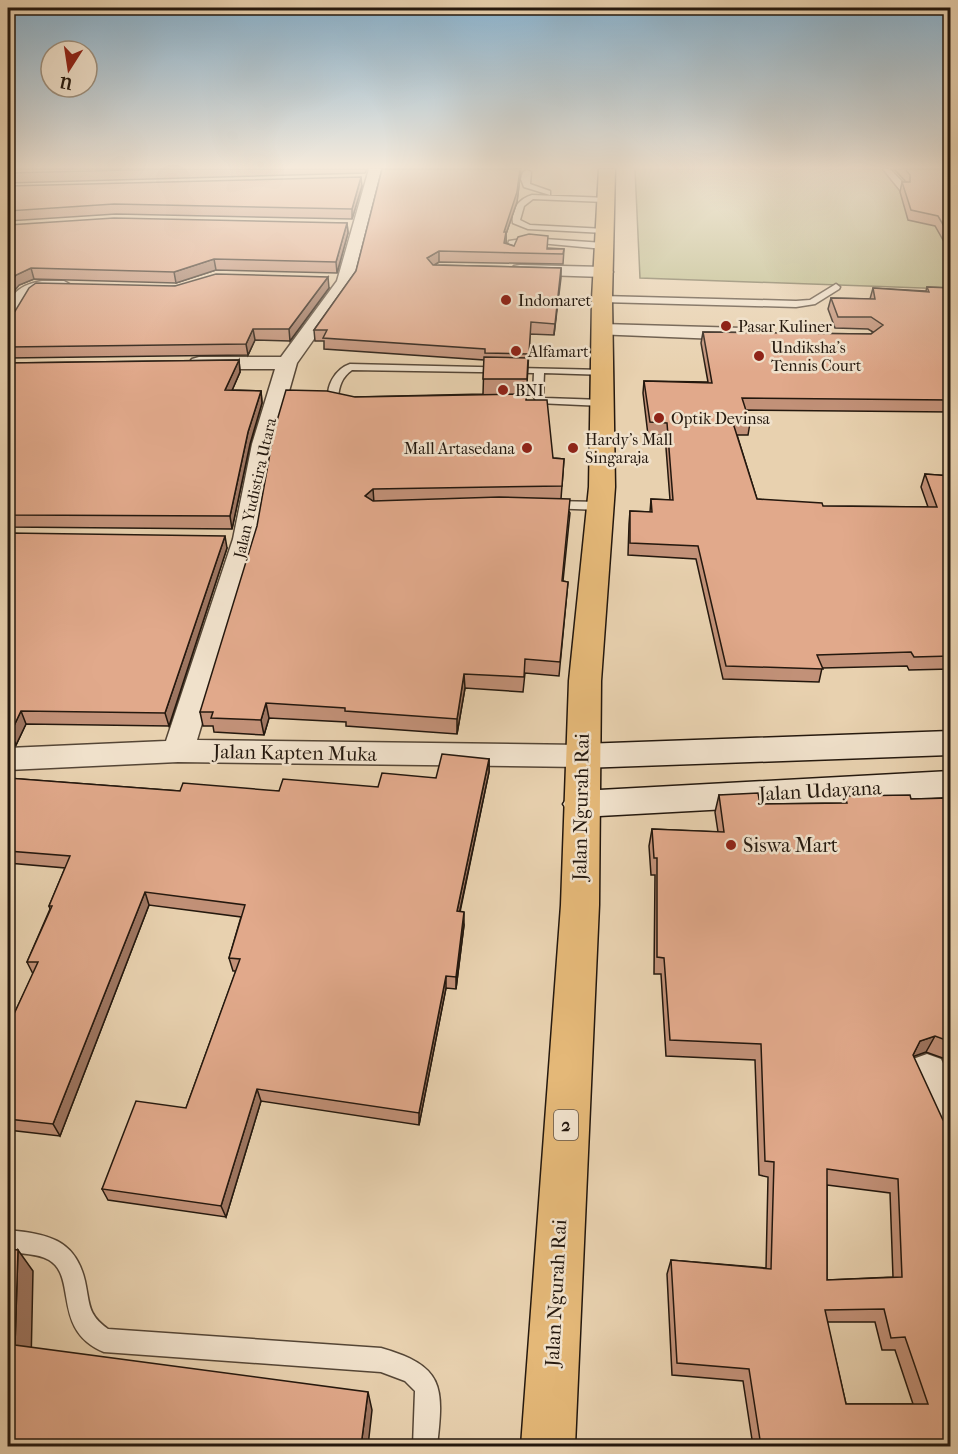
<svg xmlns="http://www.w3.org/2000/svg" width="958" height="1454" viewBox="0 0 958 1454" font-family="'IM FELL French Canon',serif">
	<rect width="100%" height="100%" fill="#e8d1af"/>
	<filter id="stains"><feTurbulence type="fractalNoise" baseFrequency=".00333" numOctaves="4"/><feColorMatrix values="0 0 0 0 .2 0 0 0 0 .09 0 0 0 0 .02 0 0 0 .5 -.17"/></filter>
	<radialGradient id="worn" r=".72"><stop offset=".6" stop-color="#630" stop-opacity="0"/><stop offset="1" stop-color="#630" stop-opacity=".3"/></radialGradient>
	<path fill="#baba88" stroke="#6f694b" stroke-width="1.5" d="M635 169H936L950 192V289L640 278Z"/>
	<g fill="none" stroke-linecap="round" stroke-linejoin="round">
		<defs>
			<path id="lane" d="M883 169H890L906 186V190H900Z
				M527 170 531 172 530 184 550 191V195L524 187 521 179 523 172Z
				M532 195 608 198 605 202 533 199 524 206 520 220 530 225 605 229 609 231 605 233 528 229 513 223C511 209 519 199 532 195Z
				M529 238 604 243 608 246 604 249 529 242 516 245 513 254 506 252 509 241Z
				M836 284 840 287 839 289 815 304 796 307 602 302 597 299 602 296 796 301 810 300Z
				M350 364 604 370 608 371V375L544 373 543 395 545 398 603 400 608 403 603 406 537 403 533 395 534 373 352 370C342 377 339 386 338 398L349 404 344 407 329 402C325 387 335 369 350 364Z
				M551 501 601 502 607 506 601 510 547 508V502Z
				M8 1230C46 1234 75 1238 85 1281 90 1304 87 1314 108 1329L381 1348C444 1366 444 1386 437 1446H413L415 1391 405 1381 381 1372 104 1352C51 1330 78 1277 49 1260 37 1253 21 1254 8 1252Z"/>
			<path id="street" d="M369 169H383L355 281 297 363 274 444 257 539 197 740 582 745 593 748 597 756 593 764 582 767 178 762 8 770V748L166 741 233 539 252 444 275 369H199L192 367 189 363 192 359 199 357H281L337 281Z
				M520 265 604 267 613 272 604 277 514 274 511 270 514 266Z
				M42 281H64L73 286 64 291 35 294 15 323 8 324C8 297 14 286 42 281Z
				M602 324 743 328 753 334 743 340 595 334 592 330Z
				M927 1054 941 1059 950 1078V1139L936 1134 907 1072 913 1059Z"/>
			<path id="secondary" d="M950 731V755L582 768 570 765 565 756 570 747 582 744Z
				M950 771V797L581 817 569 813 563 804 569 795 581 791Z"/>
			<path id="highway" d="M599 169H615L612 299 615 487 601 681 599 905 575 1446H521L561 905 569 681 589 487 592 299Z"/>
		</defs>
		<use href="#lane" stroke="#554636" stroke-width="3"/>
		<use href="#street" stroke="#554636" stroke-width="3"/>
		<use href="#secondary" stroke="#24180e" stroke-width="3"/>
		<use href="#highway" stroke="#24180e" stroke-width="3"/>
		<use href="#lane" fill="#f0e1cb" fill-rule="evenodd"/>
		<use href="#street" fill="#f0e1cb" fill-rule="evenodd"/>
		<use href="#secondary" fill="#f0e1cb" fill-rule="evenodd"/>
		<use href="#highway" fill="#e4b878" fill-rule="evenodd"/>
	</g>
	<path fill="#c29178" stroke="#24180e" stroke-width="1.5" fill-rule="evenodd" d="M8 169H367L365 173 8 183Z
		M382 169H521L517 202 506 234V243L514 246 564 249 563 264 439 262 434 265 561 268 554 335 530 334 526 400 553 458 564 459 561 499 570 513 563 581 568 582 559 676 525 673 523 692 465 688 457 734 346 726V722L269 718 264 735 214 732 213 726H203L200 712 355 397 483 394 484 360 324 349V341H315L314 330 356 271Z
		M894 169H951V254L935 226 908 220 900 192 902 182H906Z
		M8 186H362L352 219 116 214 8 221Z
		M347 223 348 233 337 273 216 270 176 283 34 279 19 285 10 296 8 308V225Z
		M175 286 329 288 290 341 255 340 248 355 8 358V315Z
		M927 287 951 288V412L746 410 750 423 748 435H737L757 499 823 506 928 507 921 487 925 474 951 476V669L909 670 907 666 822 668 819 682 723 679 696 559 628 555 629 524 630 511 650 512 651 499 670 500 665 435H648L643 393 644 381 708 382 701 343 703 332 871 334 873 332 868 329 835 328 828 309 831 298 870 299 873 288 926 291Z
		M239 360 240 372 232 390 261 391 262 403 250 444 232 529 8 527V363Z
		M8 533 227 548 169 726 26 724 16 745 8 746Z
		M489 759V772L460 912 464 925 456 989 446 988 419 1125 261 1101 226 1217 108 1200 102 1189 186 1108 236 971H233L229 958 241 917 149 905 60 1136 8 1130V1027L33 974 27 962 50 909 49 906 65 868 8 863V778L180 791H279L378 787 436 778Z
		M719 795 760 804 843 803 845 796 911 799 951 798V1074L943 1058 926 1052 914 1056 951 1446H753L743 1381 672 1375 667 1274 671 1260 766 1268 768 1177 759 1175 755 1060 666 1056 661 974H654L655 875H651L649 846 652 829 718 832 715 812ZM827 1185 890 1193 893 1277 827 1280ZM827 1322H875L882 1350H895L913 1404H846Z"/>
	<path fill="#9e7661" stroke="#24180e" stroke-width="1.5" d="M520 169H521L517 202 506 234V243L504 253V232Z
		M361 177 362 186 352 219V209Z
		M347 223 348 233 337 273 336 262Z
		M439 251V262L428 269 427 258Z
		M214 259 216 270 176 283 174 272Z
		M31 268 34 279 19 285 10 296 8 308V285L16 275Z
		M561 268V278L554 335 555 324Z
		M328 277 329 288 290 341 289 329Z
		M253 329 255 340 248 355 246 344Z
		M239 360 240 372 227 402 225 390Z
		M261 391 262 403 250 444 232 529 230 516 248 432Z
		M373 489 374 503 365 496Z
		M225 536 227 548 169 726 165 713Z
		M464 674 465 688 457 734V719Z
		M266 703 269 718 264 735 261 720Z
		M21 711 26 724 16 745 11 732Z
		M489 759V772L457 924V911Z
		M145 892 149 905 60 1136 53 1124Z
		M464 912V925L456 989V977Z
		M446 976V988L419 1125V1113Z
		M935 1036 926 1052 912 1057 920 1041Z
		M257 1089 261 1101 226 1217 221 1206Z
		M18 1250 33 1271 31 1365 15 1345Z
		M368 1392 372 1410 368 1446H361Z"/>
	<path fill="#e1a98b" stroke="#24180e" stroke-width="1.5" fill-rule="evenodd" d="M8 169H171L8 173Z
		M382 169H520L517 192 504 232H506L504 243 514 246 518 237 529 234 548 236 547 249H564L563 254 439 251 427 258 433 265 561 268 555 324 531 322 529 354 485 353V349L323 338 327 330H314L356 271Z
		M905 169H951V238L938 216 911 210 902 182H910V175Z
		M361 177 352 209 114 204 8 211V186Z
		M114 218 347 223 336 262 214 259 174 272 31 268 16 275 8 285V225Z
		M216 274 328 277 289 329H253L246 344 8 347V315L14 313 29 288 36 283 175 286Z
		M927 287 951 288V400L742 398 750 423H733L757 499 822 503 823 506 937 507 925 474 951 476V656L914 657 911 652 817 655 823 669 726 666 698 546 630 543V511L652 512 651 499 673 500 667 423 650 422 644 381 712 383 703 332 871 334 883 325 871 317H838L831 298 875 299 873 288 929 292Z
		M484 357 528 358 527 379H483Z
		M239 360 225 390 261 391 248 432 230 516 8 515V363Z
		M286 390 327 391 355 397 526 394V400H547L553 458 564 459 562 486 373 489 365 496 373 501 499 497 570 499 562 581 568 582 560 662 525 659 524 677 464 674 457 719 345 711V708L266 703 261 720 211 718 213 712H200L257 526 274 431Z
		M8 533 225 536 165 713 21 711 11 732 8 733Z
		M442 754 489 759 457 911 464 912 456 977 446 976 419 1113 257 1089 221 1206 102 1189 136 1101 186 1108 240 959 229 958 245 905 145 892 53 1124 8 1119V1027L38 962H27L52 906H49L70 856 8 851V778L180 791 183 783 279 791 283 779 378 787 382 773 436 778Z
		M758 793 760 804 847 803 845 796 910 795 911 799 951 798V1042L935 1036 920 1041 913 1055 943 1120 951 1122V1446H761L749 1369 677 1363 671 1260 771 1269 774 1162 765 1161 761 1044 670 1040 664 958 657 957V858H654L652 829 724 832 719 795ZM827 1169 898 1179 902 1277 827 1280ZM884 1309 891 1338 905 1337 928 1404H846L825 1310Z
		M8 1249 18 1250 15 1345 368 1392 361 1446H8Z"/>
	<linearGradient id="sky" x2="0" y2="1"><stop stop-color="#88b4d2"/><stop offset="0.45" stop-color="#f5eadb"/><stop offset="1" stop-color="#f5eadb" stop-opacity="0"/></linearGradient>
	<rect width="958" height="372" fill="url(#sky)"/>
	<g fill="#8f2418" stroke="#f0e1cb" stroke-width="2">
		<circle cx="506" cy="300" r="6"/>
		<circle cx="726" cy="326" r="6"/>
		<circle cx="516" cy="351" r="6"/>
		<circle cx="759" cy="356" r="6"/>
		<circle cx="503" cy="390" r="6"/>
		<circle cx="659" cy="418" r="6"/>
		<circle cx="527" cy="448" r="6"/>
		<circle cx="573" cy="448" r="6"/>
		<circle cx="731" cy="845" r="6"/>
	</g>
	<g text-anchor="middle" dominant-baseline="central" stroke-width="5" stroke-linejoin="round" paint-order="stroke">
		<g font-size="16" fill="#24180e" stroke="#f0e1cb" text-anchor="start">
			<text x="518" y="300">Indomaret</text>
			<text x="738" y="326">Pasar Kuliner</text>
			<text x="771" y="347">Undiksha's<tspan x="771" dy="18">Tennis Court</tspan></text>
			<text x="528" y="351">Alfamart</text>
			<text x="515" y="390">BNI</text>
			<text x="671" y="418">Optik Devinsa</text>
			<text x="585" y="439">Hardy's Mall<tspan x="585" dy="18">Singaraja</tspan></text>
			<text x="515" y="448" text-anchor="end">Mall Artasedana</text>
		</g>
		<g font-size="16" fill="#24180e" stroke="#f0e1cb">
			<text transform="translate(255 488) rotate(-77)">Jalan Yudistira Utara</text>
		</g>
		<rect fill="#f0e1cb" stroke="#615447" stroke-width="1.5" x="554" y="1110" width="24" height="30" rx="4.5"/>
		<g font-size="18" font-weight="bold" fill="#24180e">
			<text x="566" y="1125">2</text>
		</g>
		<g font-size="20" fill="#24180e" stroke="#f0e1cb">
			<text transform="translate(295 753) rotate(1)">Jalan Kapten Muka</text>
			<text transform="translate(820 791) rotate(-3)">Jalan Udayana</text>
			<text transform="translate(581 807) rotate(-89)">Jalan Ngurah Rai</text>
			<text transform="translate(556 1293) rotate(-87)">Jalan Ngurah Rai</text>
		</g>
		<g font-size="20" fill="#24180e" stroke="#f0e1cb" text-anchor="start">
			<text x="743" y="845">Siswa Mart</text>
		</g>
	</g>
	<rect width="958" height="1454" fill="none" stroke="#e8d1af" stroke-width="30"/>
	<rect x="9" y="9" width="940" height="1436" fill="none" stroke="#24180e" stroke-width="3"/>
	<rect x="15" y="15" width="928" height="1424" fill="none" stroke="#24180e" stroke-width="1.5"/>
	<g transform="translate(69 69) rotate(192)"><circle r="28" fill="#f0e1cb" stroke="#9e917f" stroke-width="1.5"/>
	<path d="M0-4.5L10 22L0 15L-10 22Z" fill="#8f2418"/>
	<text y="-9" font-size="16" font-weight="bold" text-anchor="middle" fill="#24180e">U</text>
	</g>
	<rect width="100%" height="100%" filter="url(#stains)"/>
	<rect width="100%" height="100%" fill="url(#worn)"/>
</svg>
